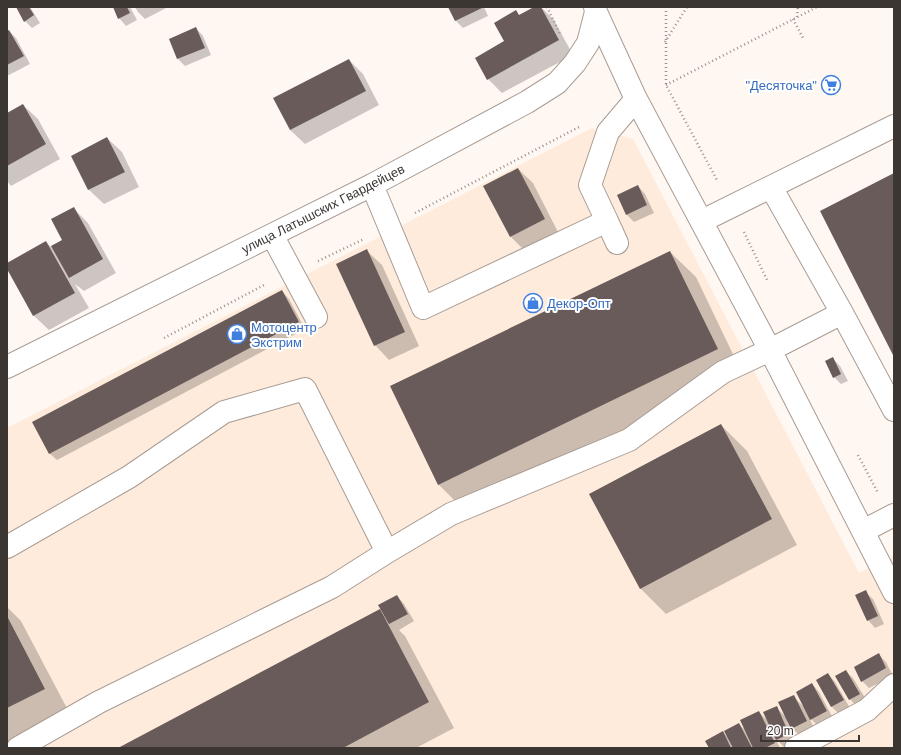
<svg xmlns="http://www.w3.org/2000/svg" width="901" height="755" viewBox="0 0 901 755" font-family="Arial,sans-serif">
	<rect width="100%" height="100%" fill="#fff7f2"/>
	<path fill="#ffebdb" d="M592 128 633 139 859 573 894 555V748H7V428Z"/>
	<path fill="#0003" d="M17 7H30L40 23 32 28 25 21Z
		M114 7H130L137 20 126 26 119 18Z
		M135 7H168L145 19 138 12Z
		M449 7H484L488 16 463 28 456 21Z
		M536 7H541L554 20 573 55 502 93 488 79 506 42 516 12 520 16Z
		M196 28 203 36 211 55 185 66 178 59Z
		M9 31 16 38 30 64 7 76V32Z
		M349 60 363 74 379 105 305 144 290 130Z
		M23 105 38 119 60 159 11 186 7 181V114Z
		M107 138 122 152 139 187 104 204 89 190 72 156Z
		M518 169 533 183 559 234 525 251 511 237 484 186Z
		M638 186 645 194 654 213 634 222 627 215 618 196Z
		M73 208 88 223 116 273 84 291 75 284 89 308 49 330 34 316 7 267V264L46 242 51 247 64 240Z
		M367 251 382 265 419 346 389 360 375 345Z
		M670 252 696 277 743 375 464 510 438 484Z
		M282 291 289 299 305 329 57 460 49 453Z
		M833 359 840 366 848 381 841 384 834 377Z
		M721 425 747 451 797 545 666 614 641 589 590 494Z
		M865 592 873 599 884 624 875 628 868 620Z
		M397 596 404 604 414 621 399 630 405 636 454 728 416 748H120L380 611 384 615Z
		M7 607 21 621 70 714 7 747Z
		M878 654 886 662 893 676 869 688 862 681Z
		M846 671 853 678 867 701 857 707 850 699Z
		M828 674 835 682 850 708 839 714 832 707 817 680Z
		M812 684 819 692 833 718 818 726 809 717 814 728 799 735 792 728 788 721 787 722 796 741 784 747 775 738 780 748H710L723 732 730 740 739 724 745 730 759 712 769 722 776 707 786 717 793 696 803 706Z"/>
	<path fill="#695b5a" d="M16 7H29L34 15 24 22Z
		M113 7H127L130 13 118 19Z
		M448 7H481L482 8 455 21Z
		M534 7H541L559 40 487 80 475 58 504 41 494 23 516 10 519 15Z
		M196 27 205 48 177 59 169 39Z
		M9 30 24 56 7 65V31Z
		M349 59 366 91 290 130 273 98Z
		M23 104 46 144 7 166V113Z
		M107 137 125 172 88 190 71 156Z
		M518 168 545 219 510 237 483 186Z
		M894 173V357L820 211Z
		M638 185 647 205 626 215 617 195Z
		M74 207 103 259 69 278 51 246 62 240 51 219Z
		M46 241 75 293 33 316 7 269V263Z
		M367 249 405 332 374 346 336 264Z
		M670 251 718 349 438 485 390 386Z
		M282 290 299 322 49 454 32 422Z
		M833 357 841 374 833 378 825 361Z
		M721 424 772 519 640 589 589 494Z
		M866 590 878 616 867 621 855 595Z
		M397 595 408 614 389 624 378 605Z
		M380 609 429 702 343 748H118Z
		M7 616 45 689 7 708Z
		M879 653 886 668 861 682 854 667Z
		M846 670 860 694 849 700 835 676Z
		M828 673 844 700 831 707 816 680Z
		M812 683 827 711 810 720 796 692Z
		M794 695 807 721 791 729 778 702Z
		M777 706 789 734 776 740 763 712Z
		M759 711 775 743 765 748H753L740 720Z
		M739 723 752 748H733L724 731Z
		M723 731 731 748H709L705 741Z"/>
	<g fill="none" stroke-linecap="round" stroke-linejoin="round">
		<defs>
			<path id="minor" d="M596 12 636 99 770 350 894 592
				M372 185 423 308 607 221 617 243
				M771 187 842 313 894 410
				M607 221 590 185 608 132 636 99
				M702 221 894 126
				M272 235 316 317
				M7 367 372 185 527 102 557 83 575 63 588 43 596 12 595 7
				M863 531 894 515
				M7 547 129 477 224 412 305 389 387 552 332 587 99 702 18 748
				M387 552 451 514 629 440 723 372 770 350 842 313
				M796 748 867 710 894 685"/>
		</defs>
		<use href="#minor" stroke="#a89c94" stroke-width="24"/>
		<path stroke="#97908c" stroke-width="2.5" stroke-dasharray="1 3" stroke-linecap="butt" d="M547 7 560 34
			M666 7V85L718 182
			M797 17 798 7
			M793 19 803 38
			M665 42 687 7
			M666 85 817 7
			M415 213 579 127
			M744 232 768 282
			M318 261 364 239
			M164 338 266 284
			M858 455 878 493"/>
		<use href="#minor" stroke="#fff" stroke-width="22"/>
	</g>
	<defs>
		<symbol id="supermarket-ring" viewBox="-11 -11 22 22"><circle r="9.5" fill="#fff" stroke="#3f7fe0" stroke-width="1.5"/><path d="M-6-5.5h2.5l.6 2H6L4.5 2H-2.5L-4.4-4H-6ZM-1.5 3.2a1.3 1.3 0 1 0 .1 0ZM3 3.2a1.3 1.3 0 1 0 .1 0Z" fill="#3f7fe0"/></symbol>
		<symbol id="shop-ring" viewBox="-11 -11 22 22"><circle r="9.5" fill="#fff" stroke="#3f7fe0" stroke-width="1.5"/><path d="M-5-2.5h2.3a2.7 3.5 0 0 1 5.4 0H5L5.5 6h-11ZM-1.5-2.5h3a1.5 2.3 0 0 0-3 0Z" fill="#3f7fe0"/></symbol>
	</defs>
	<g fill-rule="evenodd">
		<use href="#supermarket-ring" x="820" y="74" width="22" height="22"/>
		<use href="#shop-ring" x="522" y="292" width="22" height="22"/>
		<use href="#shop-ring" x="226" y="323" width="22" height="22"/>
	</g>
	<g text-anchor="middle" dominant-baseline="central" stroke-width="4" stroke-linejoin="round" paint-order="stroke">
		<g font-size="13" fill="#366cbe" stroke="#fff" text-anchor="start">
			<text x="817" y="85" text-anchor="end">"Десяточка"</text>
			<text x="547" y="303">Декор-Опт</text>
			<text x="251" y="327">Мотоцентр<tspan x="251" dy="15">Экстрим</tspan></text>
		</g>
		<g font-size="13" fill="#3c3633" stroke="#fff">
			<text transform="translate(323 209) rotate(-27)">улица Латышских Гвардейцев</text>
		</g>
	</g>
	<rect width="901" height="755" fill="none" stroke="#3c3633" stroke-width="16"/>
	<path d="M761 735v6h98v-6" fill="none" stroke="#3c3633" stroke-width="2"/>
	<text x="767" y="735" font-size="12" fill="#3c3633" stroke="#ffffff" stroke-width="3" paint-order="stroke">20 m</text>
</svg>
